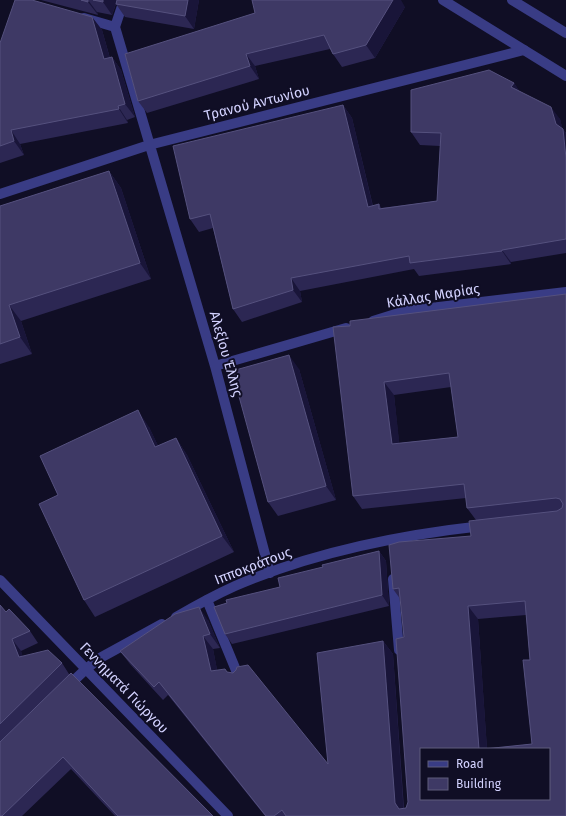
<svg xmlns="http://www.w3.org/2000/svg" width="566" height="816" viewBox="0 0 566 816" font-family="'Fira Sans',sans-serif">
	<rect width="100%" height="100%" fill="#100e25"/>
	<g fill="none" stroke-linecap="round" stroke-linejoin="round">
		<path stroke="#393c85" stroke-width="10" d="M207 600 240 680"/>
		<path stroke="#393c85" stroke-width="10" d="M84 18 115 27 215 366 270 573
			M115 27 124 0
			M0 194 149 145 524 50
			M373 321 405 311 566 292
			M215 366 346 328
			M393 579 399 650
			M176 617C195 606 215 595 235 586 311 553 400 535 482 526
			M67 687 86 669 100 658 162 624"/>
		<path stroke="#393c85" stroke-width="10" d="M443 0 566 76
			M512 0 566 33
			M0 580 228 816"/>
	</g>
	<path fill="#2c2753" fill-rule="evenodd" d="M41 0H199L194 29 125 17 116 4 112 15 97 12 98 15Z
		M405 7 375 58 342 67 333 54 330 49 255 66 259 79 147 113 138 101 125 54Z
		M92 17 102 30 110 58 112 57 121 70 135 117 127 120 128 123 20 144 24 155 0 163V43Z
		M514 83 519 91 560 119 562 128 566 133V253L511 262V264L419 276 414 269 300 291 302 302 242 322 233 309 213 228 199 232 190 219 343 105 352 118 373 206 379 204 381 208 437 201 440 146 420 145 411 132Z
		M109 171 121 188 151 279 21 321 32 354 0 364V206Z
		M566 294V816H265L168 695 163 700 130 664 120 651 208 620 220 648 213 649 217 670 227 672 328 764 383 641 393 654 404 808H406L408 802 404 637 401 600 393 589 471 536 476 520 467 508 466 498 362 509 353 496 350 326ZM451 387 458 437 399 443 394 395ZM526 615 530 660 532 744 487 749 478 619Z
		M299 369 336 500 278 516 268 502Z
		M149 427 158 446 176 438 187 455 234 552 95 617 84 600 58 495Z
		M379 551 386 561 389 606 232 644 225 634 280 587 323 567Z
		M0 605 6 612 30 631 38 643 21 651 22 656 62 663 69 674 213 816H115L71 769 22 816H0Z"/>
	<path fill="#191539" d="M88 0 97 12 98 15 88 2Z
		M103 0H117L112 15 103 2Z
		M188 0H199L194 29 185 16Z
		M393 0H401L405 7 375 58 366 45Z
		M92 17 102 30 114 73 104 59Z
		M246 54 255 66 259 79 250 66Z
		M112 57 121 70 135 117 125 104Z
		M514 83 523 96 511 87Z
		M343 105 352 118 376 220 368 207Z
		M118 106 127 120 128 123 119 109Z
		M551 107 560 119 563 130V129L566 133V158Z
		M11 130 20 144 24 155 14 141Z
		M109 171 121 188 151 279 140 263Z
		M502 250 511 262V264L502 251Z
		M291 278 300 291 302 302 293 290Z
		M9 305 21 321 32 354 20 337Z
		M289 355 299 369 336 500 326 486Z
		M384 382 394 395 401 457 392 444Z
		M138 410 149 427 167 464 155 447Z
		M176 438 187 455 234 552 222 536Z
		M379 551 386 561 389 606 382 595Z
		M468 606 478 619 487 749H479Z
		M199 607 208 620 220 648 210 634Z
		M203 636 213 649 220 685 211 671Z
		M12 639 21 651 27 669 19 657Z
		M383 641 393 654 404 816 395 803Z"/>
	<path fill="#3e3965" stroke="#55517e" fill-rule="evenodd" d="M15 0H32L92 17 104 59 112 57 125 104 118 106 119 109 11 130 14 141 0 146V43Z
		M81 0H88V2Z
		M93 0H103V2Z
		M117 0H188L185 16 116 4Z
		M252 0H393L366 45 333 54 324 35 246 54 250 66 138 101 125 54 255 13Z
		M489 70 514 83 511 87 551 107 556 124 563 129 566 158V239L502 250V251L410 263 409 256 291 278 293 290 233 309 210 214 190 219 173 146 343 105 368 207 379 204V209L437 201 441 133 411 132V90Z
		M109 171 140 263 9 305 20 337 0 344V206Z
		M566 294V816H286L282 810 274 816H266L159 682 154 687 120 651 175 614 199 607 210 634 203 636 211 671 225 669 227 672 233 673 236 670 237 667 248 665 328 764 317 653 383 641 395 803 399 809 406 808 408 802 396 639 404 637 399 588 393 589 389 545 399 542 471 536 469 521 557 511 562 508 563 504 560 499 556 498 467 508 464 484 353 496 333 327 350 326V321ZM449 373 458 437 392 444 384 382ZM525 601 530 660H523L532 744 484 749H549V799H421V749H479L468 606Z
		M289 355 326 486 268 502 232 371Z
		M138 410 155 447 176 438 222 536 84 600 39 504 58 495 40 456Z
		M379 551 382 595 225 634 214 607 227 603 226 600 280 587 278 578 323 567 322 565Z
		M0 605 6 612 9 609 30 631 12 639 19 657 48 650 62 663 0 724Z
		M71 673 213 816H118L63 757 2 816H0V742Z"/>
	<g text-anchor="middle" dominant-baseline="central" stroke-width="4" stroke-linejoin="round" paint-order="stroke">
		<g font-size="14" fill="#d3d2ff" stroke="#100e25">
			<text transform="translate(257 103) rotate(-14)">Τρανού Αντωνίου</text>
			<text transform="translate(433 296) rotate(-9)">Κάλλας Μαρίας</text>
			<text transform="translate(226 354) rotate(74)">Αλεξίου Έλλης</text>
			<text transform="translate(253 566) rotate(-21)">Ιπποκράτους</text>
			<text transform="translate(124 688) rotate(46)">Γεννηματά Γιώργου</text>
		</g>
	</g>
	<rect x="420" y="748" width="130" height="52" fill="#100e25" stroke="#5e5c7c"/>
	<rect x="428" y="761" width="20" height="6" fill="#393c85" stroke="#5e5c7c"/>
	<text x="456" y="768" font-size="12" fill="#d3d2ff">Road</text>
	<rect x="428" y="778" width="20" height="12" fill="#3e3965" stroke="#5e5c7c"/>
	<text x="456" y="788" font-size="12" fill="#d3d2ff">Building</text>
</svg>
